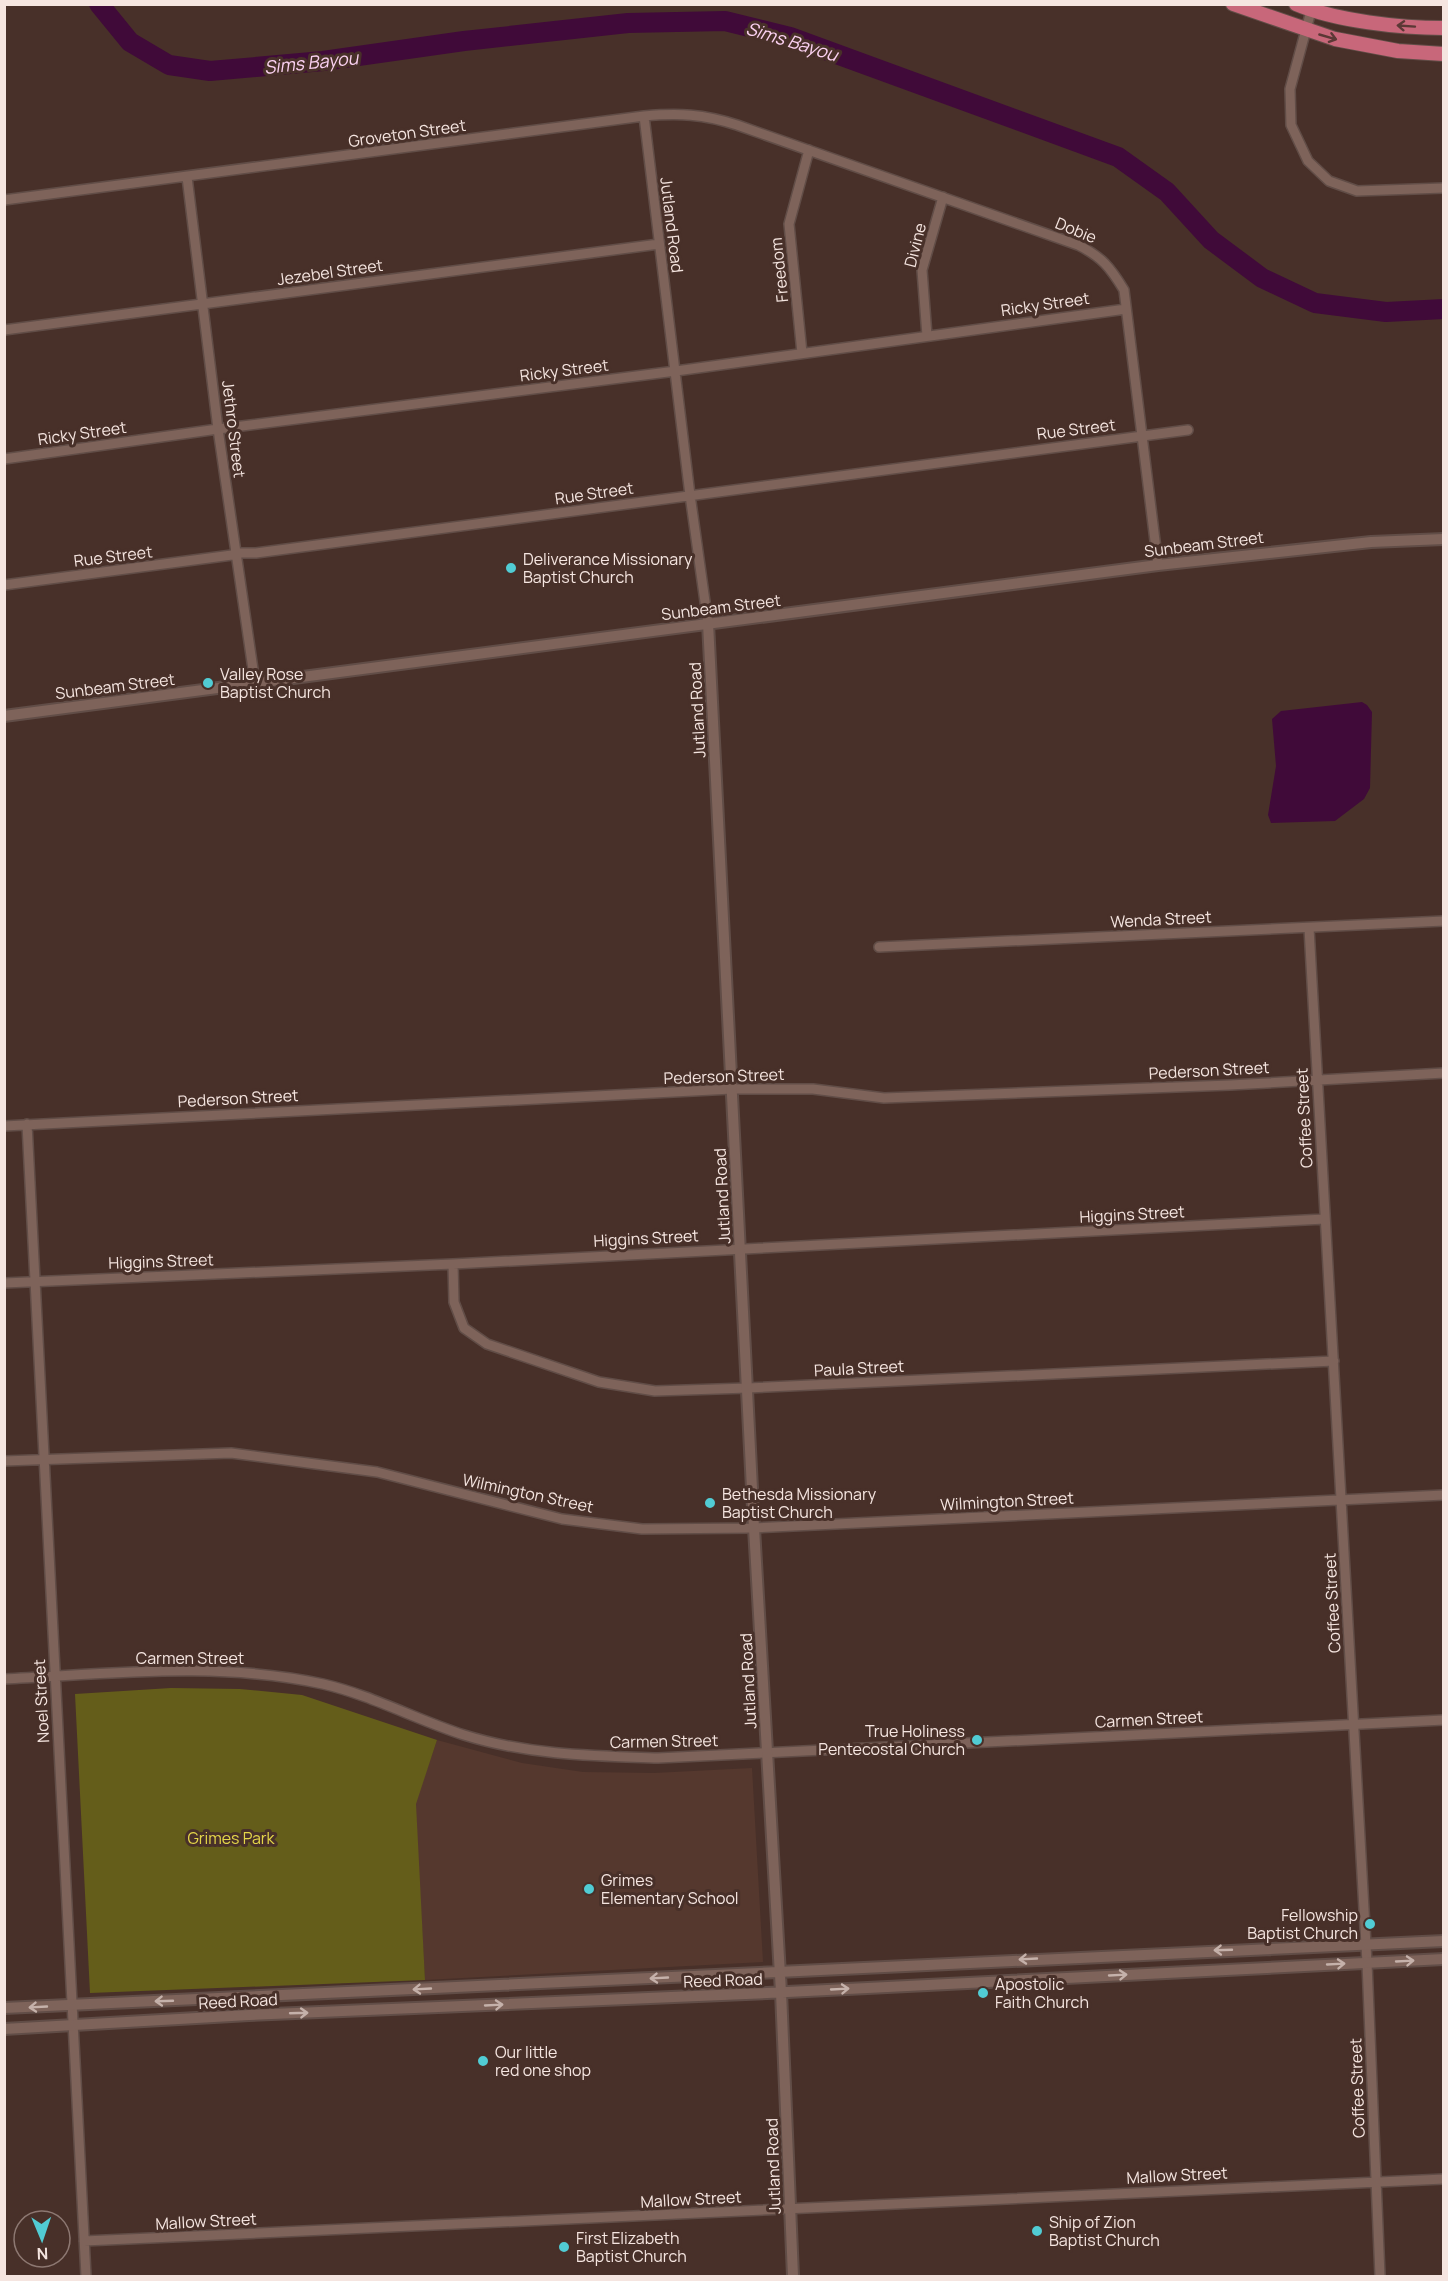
<svg xmlns="http://www.w3.org/2000/svg" width="1448" height="2281" viewBox="0 0 1448 2281" font-family="Manrope,sans-serif">
	<rect width="100%" height="100%" fill="#483029"/>
	<path fill="#55382e" d="M437 1740 522 1763 583 1772 654 1773 752 1768 763 1962 425 1980 415 1804Z"/>
	<path fill="#645d1a" d="M171 1688 240 1689 302 1695 437 1740 416 1804 425 1980 90 1993 75 1694Z"/>
	<path fill="#400a39" d="M1362 702 1367 705 1372 712 1370 788 1364 799 1335 821 1271 823 1268 815 1276 766 1272 719 1281 711Z"/>
	<g fill="none" stroke-linecap="round" stroke-linejoin="round">
		<path stroke="#400a39" stroke-width="20" d="M99 4 130 42 169 65 210 71 323 61 464 41 628 23 725 21 790 37 1118 157 1167 192 1211 240 1262 278 1315 303 1386 312 1444 309"/>
		<defs>
			<path id="minor" d="M1311 4V11L1290 89 1291 125 1308 161 1329 181 1357 191 1444 188
				M644 116 690 495 708 623
				M187 177 218 429 255 683
				M4 200 644 116C679 113 703 114 737 125L1078 245C1102 257 1110 267 1124 290L1158 565
				M4 330 659 244
				M927 336 922 270 943 197
				M802 353 789 224 809 150
				M4 459 218 429 676 371 1126 309
				M4 585 232 555 235 553H256L1188 430
				M1309 928 1367 1963 1380 2276
				M879 947 1444 921
				M27 1124 86 2276
				M4 1126 732 1089H813L884 1098 1230 1085 1444 1073
				M453 1264 454 1302 464 1328 487 1344 599 1382 655 1391 748 1388 1334 1361
				M4 1283 453 1264 1325 1219
				M4 1461 231 1453 377 1472 562 1519 642 1529 754 1528 1444 1495
				M4 1679C110 1674 218 1661 323 1684 371 1695 417 1720 464 1735 528 1755 592 1756 658 1758L1444 1720
				M84 2241 1444 2179"/>
			<path id="tertiary" d="M708 623 754 1528 781 1992 793 2276
				M4 716 1158 565 1371 542 1444 539
				M4 2008 1444 1941
				M4 2029 249 2015 767 1993 1444 1959"/>
			<path id="primary" d="M1233 4 1335 39 1398 51 1444 54
				M1296 4C1336 21 1400 28 1444 28"/>
		</defs>
		<use href="#minor" stroke="#614d47" stroke-width="12"/>
		<use href="#tertiary" stroke="#614d47" stroke-width="14"/>
		<use href="#primary" stroke="#614d47" stroke-width="16"/>
		<use href="#minor" stroke="#7e635a" stroke-width="9"/>
		<use href="#tertiary" stroke="#7e635a" stroke-width="10"/>
		<use href="#primary" stroke="#c8677a" stroke-width="14"/>
	</g>
	<defs><path id="oneway-shaft" d="M-6 0H5M1.5-3L5.5 0L1.5 3" fill="none" stroke-width="1.6" stroke-linecap="round" stroke-linejoin="round" transform="scale(1.5)"/></defs>
	<g stroke="#5b3835">
		<use href="#oneway-shaft" transform="translate(1406 26) rotate(-176)"/>
		<use href="#oneway-shaft" transform="translate(1328 37) rotate(16)"/>
	</g>
	<g stroke="#c5b1aa">
		<use href="#oneway-shaft" transform="translate(1223 1950) rotate(178)"/>
		<use href="#oneway-shaft" transform="translate(1028 1959) rotate(177)"/>
		<use href="#oneway-shaft" transform="translate(1405 1961) rotate(-3)"/>
		<use href="#oneway-shaft" transform="translate(1336 1964) rotate(-3)"/>
		<use href="#oneway-shaft" transform="translate(1118 1975) rotate(-3)"/>
		<use href="#oneway-shaft" transform="translate(659 1978) rotate(177)"/>
		<use href="#oneway-shaft" transform="translate(422 1989) rotate(177)"/>
		<use href="#oneway-shaft" transform="translate(840 1989) rotate(-3)"/>
		<use href="#oneway-shaft" transform="translate(164 2001) rotate(178)"/>
		<use href="#oneway-shaft" transform="translate(494 2005) rotate(-3)"/>
		<use href="#oneway-shaft" transform="translate(38 2007) rotate(177)"/>
		<use href="#oneway-shaft" transform="translate(299 2013) rotate(-2)"/>
	</g>
	<g fill="#51ccd4" stroke="#483029" stroke-width="2">
		<circle cx="511" cy="568" r="6"/>
		<circle cx="208" cy="683" r="6"/>
		<circle cx="710" cy="1503" r="6"/>
		<circle cx="977" cy="1740" r="6"/>
		<circle cx="589" cy="1889" r="6"/>
		<circle cx="1370" cy="1924" r="6"/>
		<circle cx="983" cy="1993" r="6"/>
		<circle cx="483" cy="2061" r="6"/>
		<circle cx="1037" cy="2231" r="6"/>
		<circle cx="564" cy="2247" r="6"/>
	</g>
	<g text-anchor="middle" dominant-baseline="central" stroke-width="6" stroke-linejoin="round" paint-order="stroke">
		<g font-size="16" fill="#f5e5e0" stroke="#483029">
			<text transform="translate(407 133) rotate(-8)">Groveton Street</text>
			<text transform="translate(672 225) rotate(83)">Jutland Road</text>
			<text transform="translate(1076 230) rotate(22)">Dobie</text>
			<text transform="translate(915 245) rotate(-76)">Divine</text>
			<text transform="translate(779 270) rotate(-96)">Freedom</text>
			<text transform="translate(330 272) rotate(-8)">Jezebel Street</text>
			<text transform="translate(1045 304) rotate(-8)">Ricky Street</text>
			<text transform="translate(564 370) rotate(-7)">Ricky Street</text>
			<text transform="translate(234 429) rotate(83)">Jethro Street</text>
			<text transform="translate(1076 429) rotate(-7)">Rue Street</text>
			<text transform="translate(82 433) rotate(-8)">Ricky Street</text>
			<text transform="translate(594 493) rotate(-8)">Rue Street</text>
			<text transform="translate(1204 544) rotate(-7)">Sunbeam Street</text>
			<text transform="translate(113 556) rotate(-7)">Rue Street</text>
			<text transform="translate(721 607) rotate(-7)">Sunbeam Street</text>
			<text transform="translate(115 686) rotate(-7)">Sunbeam Street</text>
			<text transform="translate(697 710) rotate(-93)">Jutland Road</text>
			<text transform="translate(1161 919) rotate(-3)">Wenda Street</text>
			<text transform="translate(1209 1070) rotate(-3)">Pederson Street</text>
			<text transform="translate(724 1076) rotate(-2)">Pederson Street</text>
			<text transform="translate(238 1098) rotate(-3)">Pederson Street</text>
			<text transform="translate(1304 1118) rotate(-93)">Coffee Street</text>
			<text transform="translate(722 1196) rotate(-93)">Jutland Road</text>
			<text transform="translate(1132 1214) rotate(-3)">Higgins Street</text>
			<text transform="translate(646 1238) rotate(-3)">Higgins Street</text>
			<text transform="translate(161 1261) rotate(-2)">Higgins Street</text>
			<text transform="translate(859 1368) rotate(-3)">Paula Street</text>
			<text transform="translate(528 1493) rotate(12)">Wilmington Street</text>
			<text transform="translate(1007 1501) rotate(-3)">Wilmington Street</text>
			<text transform="translate(1332 1603) rotate(-93)">Coffee Street</text>
			<text x="190" y="1658">Carmen Street</text>
			<text transform="translate(748 1681) rotate(-93)">Jutland Road</text>
			<text transform="translate(41 1701) rotate(-93)">Noel Street</text>
			<text transform="translate(1149 1719) rotate(-3)">Carmen Street</text>
			<text transform="translate(664 1741) rotate(-1)">Carmen Street</text>
			<text transform="translate(723 1980) rotate(-2)">Reed Road</text>
			<text transform="translate(238 2001) rotate(-3)">Reed Road</text>
			<text transform="translate(1357 2088) rotate(-92)">Coffee Street</text>
			<text transform="translate(773 2166) rotate(-92)">Jutland Road</text>
			<text transform="translate(1177 2175) rotate(-3)">Mallow Street</text>
			<text transform="translate(691 2199) rotate(-3)">Mallow Street</text>
			<text transform="translate(206 2221) rotate(-3)">Mallow Street</text>
		</g>
		<g font-size="16" fill="#f5e5e0" stroke="#483029" text-anchor="start">
			<text x="523" y="559">Deliverance Missionary<tspan x="523" dy="18">Baptist Church</tspan></text>
			<text x="220" y="674">Valley Rose<tspan x="220" dy="18">Baptist Church</tspan></text>
			<text x="722" y="1494">Bethesda Missionary<tspan x="722" dy="18">Baptist Church</tspan></text>
			<text x="965" y="1731" text-anchor="end">True Holiness<tspan x="965" dy="18">Pentecostal Church</tspan></text>
			<text x="601" y="1880">Grimes<tspan x="601" dy="18">Elementary School</tspan></text>
			<text x="1358" y="1915" text-anchor="end">Fellowship<tspan x="1358" dy="18">Baptist Church</tspan></text>
			<text x="995" y="1984">Apostolic<tspan x="995" dy="18">Faith Church</tspan></text>
			<text x="495" y="2052">Our little<tspan x="495" dy="18">red one shop</tspan></text>
			<text x="1049" y="2222">Ship of Zion<tspan x="1049" dy="18">Baptist Church</tspan></text>
			<text x="576" y="2238">First Elizabeth<tspan x="576" dy="18">Baptist Church</tspan></text>
		</g>
		<g font-size="16" fill="#e4d649" stroke="#483029">
			<text x="231" y="1838">Grimes Park</text>
		</g>
		<g font-size="18" font-style="italic" fill="#fbd1f1" stroke="#483029">
			<text transform="translate(792 41) rotate(17)">Sims Bayou</text>
			<text transform="translate(311 62) rotate(-6)">Sims Bayou</text>
		</g>
	</g>
	<rect width="1448" height="2281" fill="none" stroke="#f5e5e0" stroke-width="12"/>
	<g transform="translate(42 2239) rotate(178)"><circle r="28" fill="#483029" stroke="#8d7872" stroke-width="1.5"/>
	<path d="M0-4.5L10 22L0 15L-10 22Z" fill="#51ccd4"/>
	<text y="-9" font-size="16" font-weight="bold" text-anchor="middle" fill="#f5e5e0">N</text>
	</g>
</svg>
